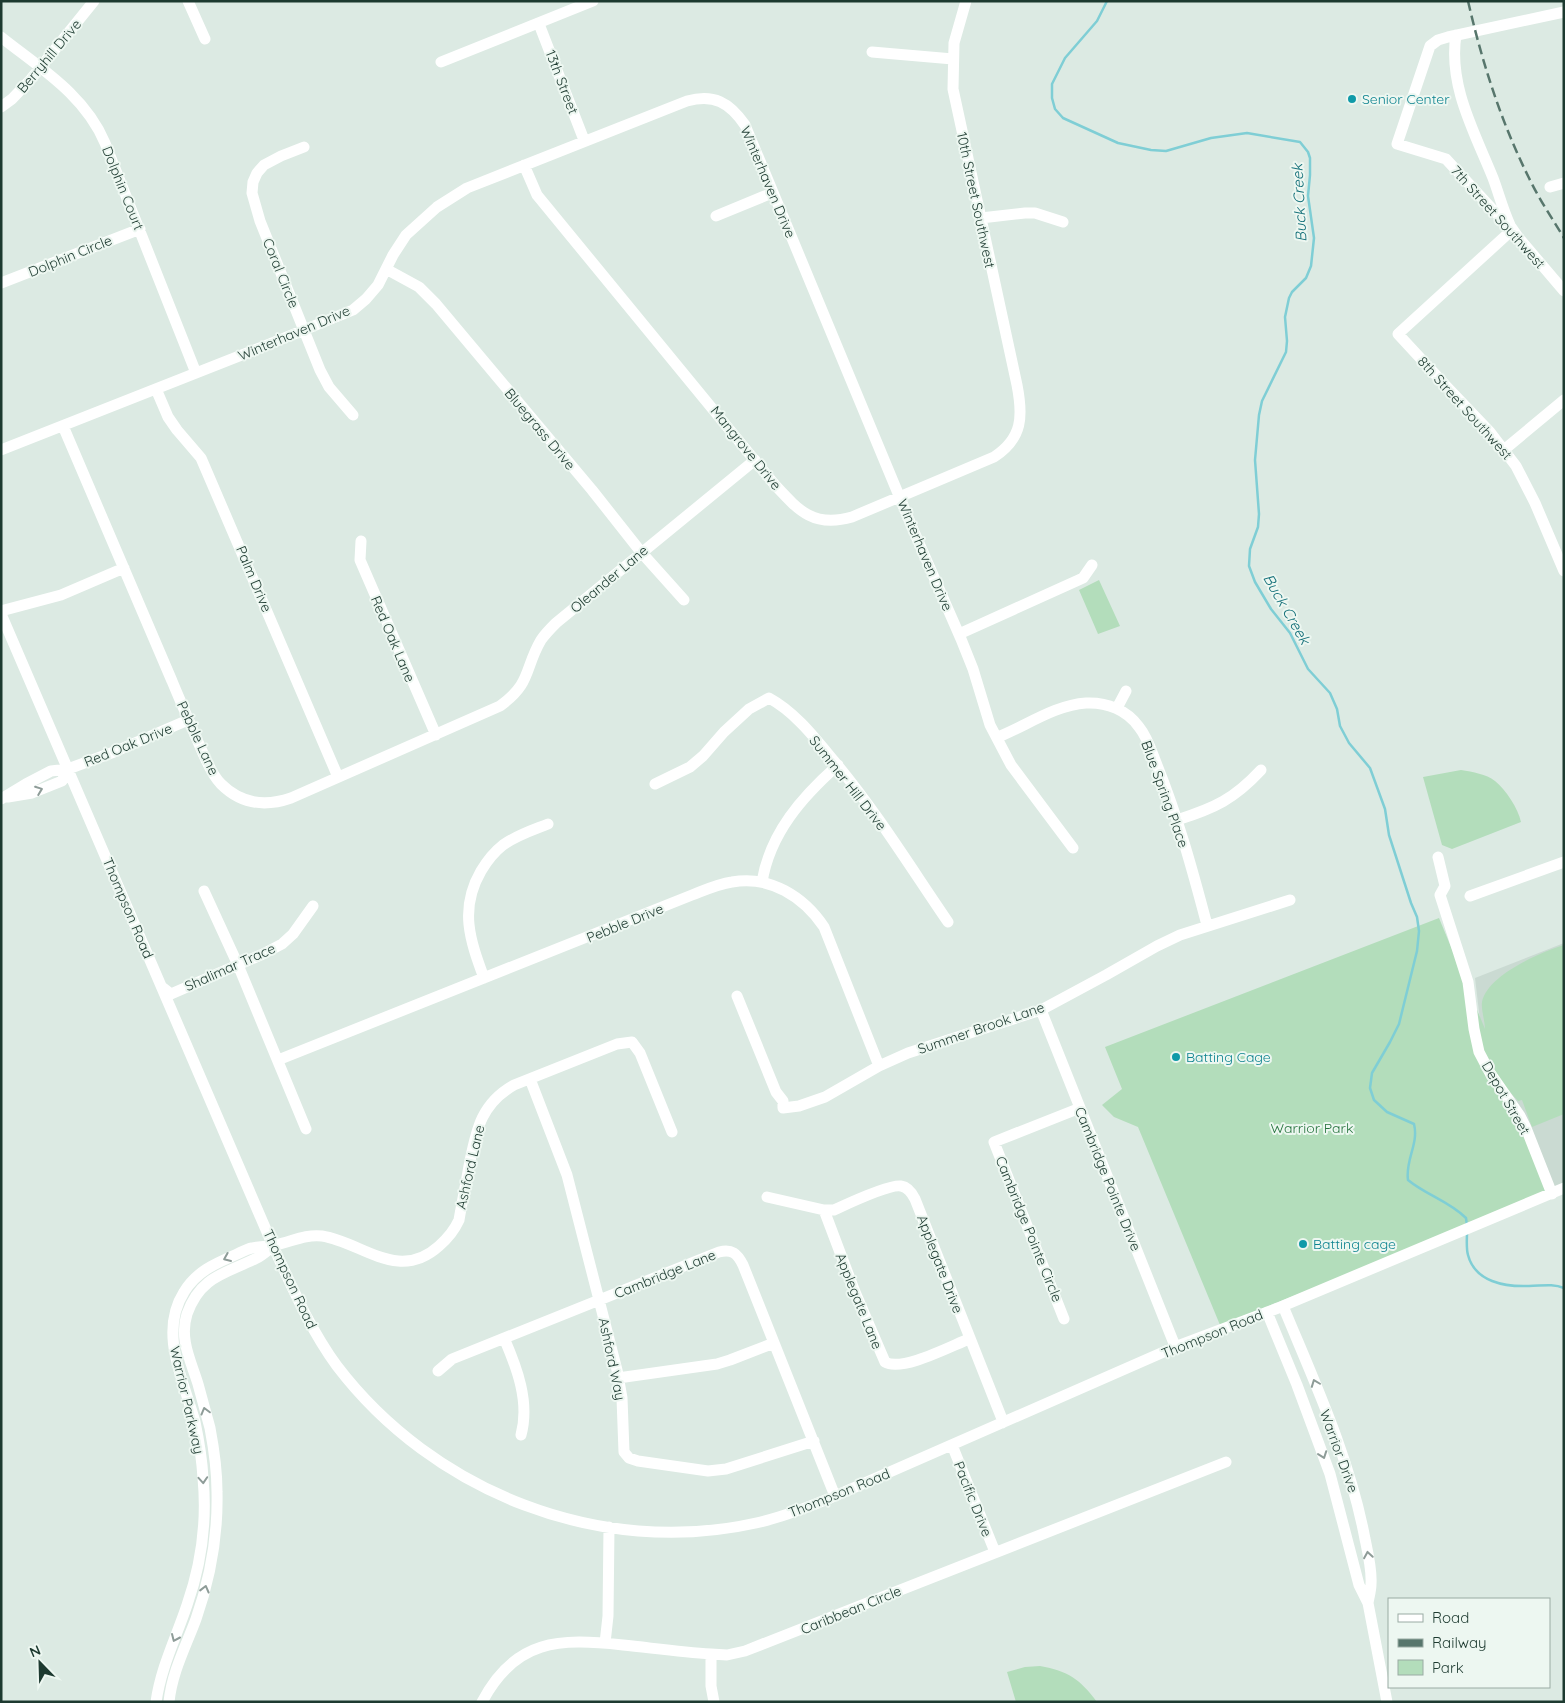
<svg xmlns="http://www.w3.org/2000/svg" width="1565" height="1703" viewBox="0 0 1565 1703" font-family="Quicksand,sans-serif">
	<rect width="100%" height="100%" fill="#dceae3"/>
	<path fill="#cadad2" d="M1564 943V1188L1552 1194 1482 1037 1475 978Z"/>
	<path fill="#b3ddbb" d="M1099 580 1120 626 1098 634 1079 590Z
		M1461 770C1473 772 1486 774 1495 781 1506 790 1518 808 1521 822L1452 849 1442 845 1423 777Z
		M1439 918 1485 1029C1485 1021 1481 1010 1482 1002 1487 975 1541 952 1564 945V1114L1532 1127 1522 1100 1518 1101 1510 1092 1552 1194 1220 1325 1138 1127 1114 1117 1102 1105 1122 1089 1105 1047Z
		M1040 1666C1068 1671 1080 1679 1097 1702H1016L1007 1672 1025 1667Z"/>
	<g fill="none" stroke-linecap="round" stroke-linejoin="round">
		<path stroke="#7fced5" stroke-width="2.5" d="M1107 1 1097 21 1065 58 1052 84V98L1055 109 1063 118 1118 143 1151 150 1166 151 1211 138 1247 133 1300 142 1308 152 1310 158V175L1308 196 1314 238 1311 266 1306 278 1292 292 1289 298 1285 317 1287 341 1286 352 1262 401 1259 415 1255 460 1259 514 1258 527 1250 549 1249 566 1255 582 1271 609 1290 633 1308 669 1330 693 1337 709 1340 726 1349 743 1370 768 1385 809 1389 835 1411 903 1417 917 1419 931 1417 951 1399 1024 1390 1042 1372 1073 1370 1088 1374 1100 1387 1112 1414 1124C1419 1144 1405 1160 1408 1180 1426 1195 1449 1201 1466 1218L1467 1226
			M1467 1232C1467 1239 1466 1248 1468 1255 1475 1282 1505 1287 1529 1286 1541 1286 1552 1283 1564 1288"/>
		<path stroke="#fff" stroke-width="11" d="M188 1 205 39
			M1564 12 1448 37 1438 40 1430 46 1397 144 1446 159 1493 210 1511 227 1518 237 1564 291
			M539 24 584 140
			M1456 35C1448 86 1475 133 1493 178 1499 194 1503 210 1510 225
			M1 37C40 68 85 95 105 143L196 373
			M872 52 953 59
			M441 62 593 1
			M1 107 12 99 31 79 94 1
			M304 147 281 156 264 165 257 173 253 182 252 193 260 221 320 370 329 387 353 415
			M524 165 537 195 775 485C799 511 814 528 852 517L994 457C1023 438 1023 416 1017 385L953 89 954 43 966 1
			M1550 187 1564 183
			M716 216 772 193
			M981 218 1025 213H1035L1063 222
			M1512 230 1398 334 1447 387 1490 432 1516 466 1535 503 1564 571
			M386 269 419 287 436 304 592 490 641 552 684 600
			M1 283 140 229
			M156 389 168 417 177 430 201 458 338 777
			M63 426C100 511 136 596 172 681 182 705 192 728 202 751 207 762 212 775 221 784 241 804 265 807 291 798L500 706C532 683 524 669 541 640 545 634 551 628 556 623L755 460
			M1505 449 1564 400
			M1 450 262 347 353 310 366 299 378 285 393 255 406 235 437 207 467 188 687 101C714 94 729 102 745 125L912 527 961 639 973 669 990 725 1011 765 1073 848
			M361 541 360 560 436 735
			M1 611 61 595 124 568
			M1 614 273 1246C292 1287 310 1329 337 1366 433 1492 600 1558 756 1523 783 1517 809 1507 835 1496L1175 1347 1278 1308 1564 1188
			M959 634 1083 578 1092 565
			M1117 708 1126 691
			M998 737C1026 726 1055 705 1086 703 1107 702 1127 710 1139 727 1148 738 1152 753 1157 765 1178 817 1193 872 1207 925
			M655 784 690 767 703 756 724 732 749 709 769 698C795 712 815 738 834 761 876 811 911 868 948 922
			M8 797 32 793 62 781 68 769
			M1 799 26 784 51 771 68 769 114 752 188 720
			M1177 820C1215 808 1234 799 1261 770
			M1438 857 1445 886 1440 895 1468 982 1474 1029 1479 1052 1490 1073 1520 1116 1526 1128 1552 1194
			M762 882C770 833 802 797 838 765
			M204 891 238 965 306 1129
			M1470 896 1564 862
			M484 978C470 940 459 909 481 871 487 861 494 852 503 845 517 835 533 830 548 824
			M162 987 171 994 263 954 282 944 293 934 313 906
			M737 996 776 1092 783 1101V1108L799 1106 825 1097 879 1066 908 1053 1041 1010 1106 975 1157 946 1180 935 1290 900
			M1041 1010 1173 1341 1175 1347
			M278 1060 692 895C705 890 718 884 732 882 770 875 804 897 824 927L879 1066
			M530 1079 567 1175 617 1370 622 1398 624 1452 629 1458 638 1461 708 1471 726 1469 814 1441
			M767 1197 824 1210H834C847 1204 889 1184 901 1186 908 1187 912 1193 915 1199L1002 1419V1423
			M824 1210 855 1292 885 1362C902 1372 951 1346 969 1339
			M1283 1306C1314 1381 1350 1458 1365 1539 1368 1553 1372 1570 1371 1584 1371 1590 1369 1597 1368 1603
			M1267 1312 1297 1385 1330 1474 1359 1585 1368 1603 1387 1702
			M1064 1319 994 1142 1080 1108
			M504 1338C517 1368 530 1402 521 1435
			M438 1371 452 1359 719 1252C732 1249 737 1253 743 1265L835 1496
			M618 1378 717 1364 730 1360 774 1343
			M952 1445 995 1552
			M605 1643 608 1616 609 1527
			M711 1654V1686L714 1702
			M156 1702C161 1667 176 1638 187 1605 201 1565 207 1520 203 1478 202 1460 199 1441 195 1422 184 1381 158 1333 184 1292 196 1272 214 1264 235 1255 240 1253 246 1249 252 1248 259 1246 267 1247 275 1245 291 1242 305 1234 322 1236 362 1242 398 1283 439 1246 447 1239 454 1231 459 1220 462 1202 466 1184 469 1166 476 1132 480 1104 514 1085L617 1044 632 1042 640 1053 672 1132
			M169 1702C172 1672 186 1646 196 1619 210 1579 218 1535 217 1492 217 1471 214 1449 210 1428 206 1413 202 1399 198 1384 191 1361 179 1339 187 1314 200 1277 224 1274 255 1259 262 1256 268 1250 273 1246
			M482 1702C515 1639 559 1638 623 1645 652 1648 681 1652 711 1654L727 1655 745 1651 1226 1462"/>
		<path stroke="#57766c" stroke-width="2.5" stroke-dasharray="10 5" stroke-linecap="butt" d="M1468 1C1482 62 1501 122 1529 178 1539 199 1552 218 1564 238"/>
	</g>
	<defs><path id="oneway-chevron" d="M-2-3.5L2.5 0L-2 3.5" fill="none" stroke-width="1.6" stroke-linecap="round" stroke-linejoin="round" transform="scale(1.25)"/></defs>
	<g stroke="#8e9c98">
		<use href="#oneway-chevron" transform="translate(39 790) rotate(-21)"/>
		<use href="#oneway-chevron" transform="translate(227 1258) rotate(157)"/>
		<use href="#oneway-chevron" transform="translate(1315 1383) rotate(-111)"/>
		<use href="#oneway-chevron" transform="translate(205 1411) rotate(-105)"/>
		<use href="#oneway-chevron" transform="translate(1323 1455) rotate(70)"/>
		<use href="#oneway-chevron" transform="translate(203 1480) rotate(86)"/>
		<use href="#oneway-chevron" transform="translate(1368 1555) rotate(-99)"/>
		<use href="#oneway-chevron" transform="translate(205 1589) rotate(-76)"/>
		<use href="#oneway-chevron" transform="translate(175 1638) rotate(114)"/>
	</g>
	<g fill="#0f9aa8" stroke="#edf7f1" stroke-width="2">
		<circle cx="1352" cy="99" r="5"/>
		<circle cx="1176" cy="1057" r="5"/>
		<circle cx="1303" cy="1244" r="5"/>
	</g>
	<g text-anchor="middle" dominant-baseline="central" stroke-width="4" stroke-linejoin="round" paint-order="stroke">
		<g font-size="14" fill="#1d3a30" stroke="#edf7f1">
			<text transform="translate(49 56) rotate(-50)">Berryhill Drive</text>
			<text transform="translate(562 82) rotate(69)">13th Street</text>
			<text transform="translate(768 182) rotate(67)">Winterhaven Drive</text>
			<text transform="translate(123 188) rotate(68)">Dolphin Court</text>
			<text transform="translate(976 200) rotate(78)">10th Street Southwest</text>
			<text transform="translate(1498 217) rotate(48)">7th Street Southwest</text>
			<text transform="translate(70 256) rotate(-22)">Dolphin Circle</text>
			<text transform="translate(281 273) rotate(68)">Coral Circle</text>
			<text transform="translate(294 333) rotate(-23)">Winterhaven Drive</text>
			<text transform="translate(1465 408) rotate(48)">8th Street Southwest</text>
			<text transform="translate(540 429) rotate(50)">Bluegrass Drive</text>
			<text transform="translate(746 448) rotate(51)">Mangrove Drive</text>
			<text transform="translate(925 555) rotate(67)">Winterhaven Drive</text>
			<text transform="translate(254 579) rotate(67)">Palm Drive</text>
			<text transform="translate(609 579) rotate(-40)">Oleander Lane</text>
			<text transform="translate(393 639) rotate(67)">Red Oak Lane</text>
			<text transform="translate(198 738) rotate(65)">Pebble Lane</text>
			<text transform="translate(128 745) rotate(-22)">Red Oak Drive</text>
			<text transform="translate(848 783) rotate(52)">Summer Hill Drive</text>
			<text transform="translate(1165 794) rotate(70)">Blue Spring Place</text>
			<text transform="translate(128 908) rotate(67)">Thompson Road</text>
			<text transform="translate(625 923) rotate(-22)">Pebble Drive</text>
			<text transform="translate(230 967) rotate(-24)">Shalimar Trace</text>
			<text transform="translate(981 1028) rotate(-19)">Summer Brook Lane</text>
			<text transform="translate(1506 1098) rotate(60)">Depot Street</text>
			<text transform="translate(470 1167) rotate(-77)">Ashford Lane</text>
			<text transform="translate(1108 1179) rotate(68)">Cambridge Pointe Drive</text>
			<text transform="translate(1029 1229) rotate(68)">Cambridge Pointe Circle</text>
			<text transform="translate(940 1264) rotate(69)">Applegate Drive</text>
			<text transform="translate(665 1274) rotate(-22)">Cambridge Lane</text>
			<text transform="translate(290 1279) rotate(65)">Thompson Road</text>
			<text transform="translate(859 1301) rotate(68)">Applegate Lane</text>
			<text transform="translate(1212 1334) rotate(-22)">Thompson Road</text>
			<text transform="translate(612 1359) rotate(78)">Ashford Way</text>
			<text transform="translate(187 1400) rotate(77)">Warrior Parkway</text>
			<text transform="translate(1339 1451) rotate(70)">Warrior Drive</text>
			<text transform="translate(839 1493) rotate(-22)">Thompson Road</text>
			<text transform="translate(973 1499) rotate(68)">Pacific Drive</text>
			<text transform="translate(851 1610) rotate(-22)">Caribbean Circle</text>
		</g>
		<g font-size="14" fill="#0d838f" stroke="#edf7f1" text-anchor="start">
			<text x="1362" y="99">Senior Center</text>
			<text x="1186" y="1057">Batting Cage</text>
			<text x="1313" y="1244">Batting cage</text>
		</g>
		<g font-size="14" fill="#25733d" stroke="#edf7f1">
			<text x="1312" y="1128">Warrior Park</text>
		</g>
		<g font-size="15" font-style="italic" fill="#147079" stroke="#edf7f1">
			<text transform="translate(1299 203) rotate(-93)">Buck Creek</text>
			<text transform="translate(1287 609) rotate(60)">Buck Creek</text>
		</g>
	</g>
	<rect width="1565" height="1703" fill="none" stroke="#1d3a30" stroke-width="5"/>
	<rect x="1388" y="1598" width="162" height="90" fill="#edf7f1" stroke="#9aaba4"/>
	<rect x="1398" y="1614" width="25" height="8" fill="#ffffff" stroke="#9aaba4"/>
	<text x="1432" y="1623" font-size="15" fill="#1d3a30">Road</text>
	<rect x="1398" y="1639" width="25" height="8" fill="#57766c" stroke="#9aaba4"/>
	<text x="1432" y="1648" font-size="15" fill="#1d3a30">Railway</text>
	<rect x="1398" y="1660" width="25" height="15" fill="#b3ddbb" stroke="#9aaba4"/>
	<text x="1432" y="1673" font-size="15" fill="#1d3a30">Park</text>
	<g transform="translate(40 1663) rotate(337)" stroke="#edf7f1" stroke-width="4" paint-order="stroke">
	<path d="M0-4L9 19L0 12L-9 19Z" fill="#1d3a30"/>
	<text y="-8" font-size="14" font-weight="bold" text-anchor="middle" fill="#1d3a30">N</text>
	</g>
</svg>
